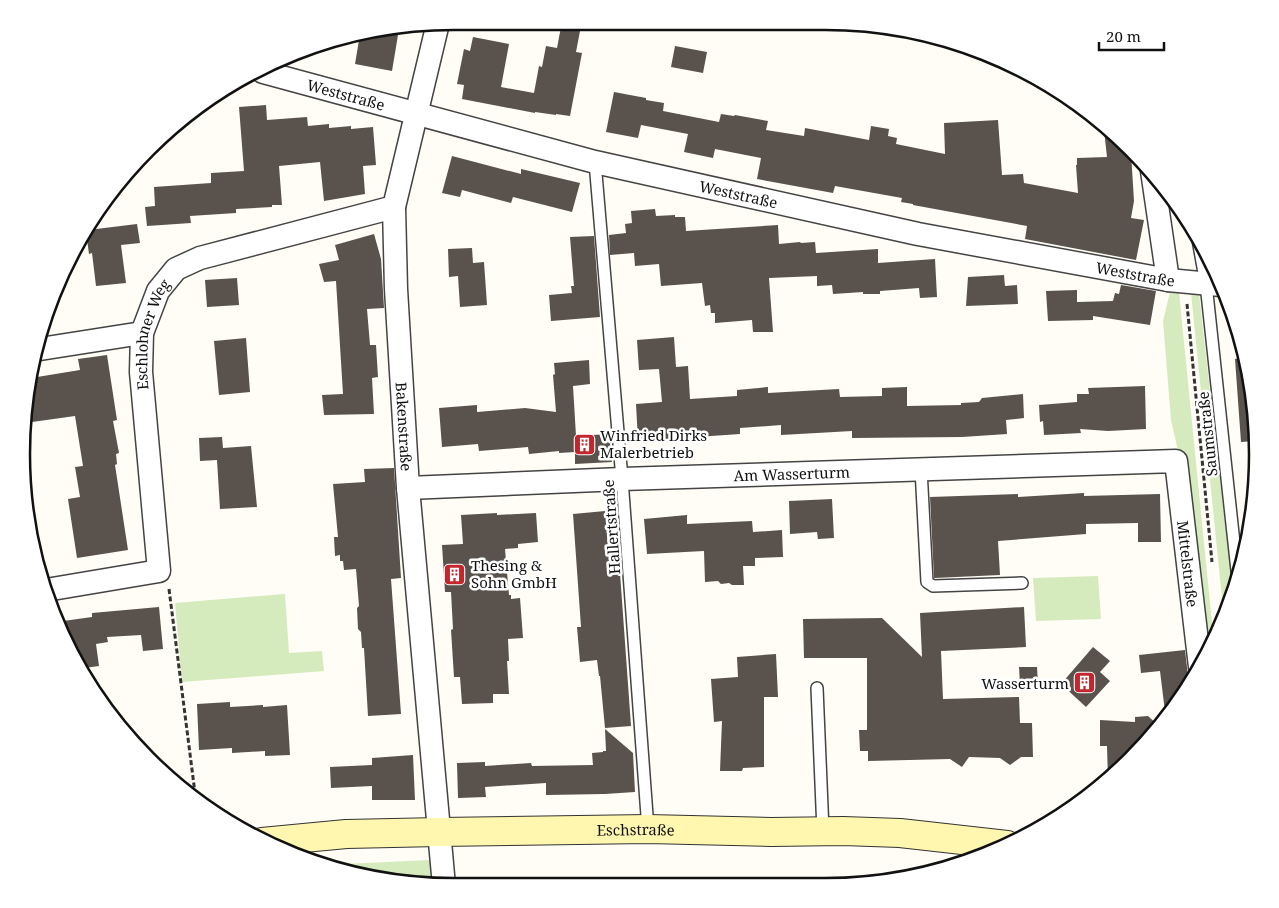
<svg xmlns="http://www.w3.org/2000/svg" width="1279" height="908" viewBox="0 0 1279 908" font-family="'Noto Serif',serif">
	<rect width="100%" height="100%" fill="#fffdf5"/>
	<path fill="#d5ebbd" d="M1170 292H1179L1214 643 1205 658 1179 455 1171 420 1163 321Z
		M1191 293 1199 294 1233 593 1224 618Z
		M1098 576 1101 619 1036 621 1033 578Z
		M285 594 289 653 322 651 324 671 182 682 175 603Z
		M430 860 432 886H426L342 872 322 865Z"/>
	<path fill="#5a524d" d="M561 27 580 31 576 52 582 53 570 116 556 114V115L535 112V113L462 99 464 85 457 84 464 49 470 51 473 37 509 44 501 87 534 93 539 66 542 67 546 46 557 48Z
		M399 29 392 71 355 64 360 34Z
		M675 46 707 52 703 73 671 67Z
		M614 92 646 98V100L664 103 663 111 719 122 721 114 734 116 735 115 768 121 766 130 804 136 805 128 869 140 871 126 889 129 888 136 897 138 896 144 945 154 944 123 998 120 1002 175 1023 174 1024 183 1078 193 1076 165H1077V158L1107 157 1104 130 1131 153 1134 201 1131 218 1144 220 1136 260 1025 239 1027 226 913 205V204L901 202 902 198 835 186 833 193 757 179 761 158 715 149 713 158 684 152 688 134 641 125 638 138 606 132Z
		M266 105 267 120 307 117 308 126 329 124V128L351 126V129L373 127 376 165 363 166 365 194 324 201 320 162 279 166 282 205H272V207L236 209V213L190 216 191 223 147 226 145 207 155 206 154 187 211 183V173L244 171 239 107Z
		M452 156 521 174V169L580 183 572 212 513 197 511 203 462 190 460 197 442 193Z
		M655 209 656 216 675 215V217H685L686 231 778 225 779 244 800 242 801 243 815 242 816 253 878 249V263L935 259 937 297 920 298 919 288 880 291V294H863V292L833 294 832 285 817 286V276L769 278 773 332H753L752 320 715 323V313H711L710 305 705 306 702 283 661 286 659 264 635 266 634 253 610 255 609 235 626 233 625 224 632 223 631 211Z
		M137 224 140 243 121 245 126 283 96 286 92 253 89 254 86 232 88 230Z
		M374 234 381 259 384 308 367 309 370 345H376L378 377 372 378 374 414 324 415 322 395 343 394 336 281 324 282 319 264 339 260 335 245Z
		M594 236 600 317 551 321 549 295 572 293 571 286H574L570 237Z
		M472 248 473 263 484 262 487 305 460 307 458 276 449 277 448 249Z
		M1004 275 1005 286 1017 285 1018 304 966 306 968 277Z
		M237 278 239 305 207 307 205 280Z
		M1121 285 1156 291 1150 325 1093 316V320L1048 321 1046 291 1077 290V302L1113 301 1115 293 1119 294Z
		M674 337 676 367 688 366 690 399 737 396V390L768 387V393L839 389 840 397 882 396V388L907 387V406L961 405V403L979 402 982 398 1023 394 1024 418 1006 420 1007 434 962 437 852 438V431L781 435V425L740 428V434L638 441 636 404 662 402 659 369 639 370 637 340Z
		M246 338 250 392 219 395 214 341Z
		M107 355 117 420 113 421 119 453 116 454 117 464 115 465 128 550 77 558 68 499 80 497 75 467 83 466 75 416 25 423V397L31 378 80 370 78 359Z
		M1245 357 1254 398 1255 441 1241 442 1235 359Z
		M589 360 590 384 573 386 576 436 609 434 612 462 575 464V452L559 453V451L529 454 528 447 479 451 478 444 442 447 439 408 477 405V412L525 408 556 412 553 375 555 374 554 363Z
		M1145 386 1146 429 1108 431 1080 429 1081 433 1044 435 1043 421 1040 422 1039 405 1077 402V394H1089L1088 388Z
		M222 437 223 448 251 446 257 507 220 509 217 460 200 461 199 438Z
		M394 468 401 578 391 579 401 714 368 716 364 648H362L361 632 358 629 357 608 359 606 356 569 344 570 343 561H340V555L335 556 334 537H338L333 484 365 482 364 469Z
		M1084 493V496L1160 494 1161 542H1138V523L1086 524V534L998 541 1000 575 934 578 930 497 1018 494V497Z
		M832 499 834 538 818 539 817 532 790 534 789 501Z
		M605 511 610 573H620L631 726 605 728 600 676H599L597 660 580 662 577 627H581L573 514Z
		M497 513V515L536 513 538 542 518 544V548L505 549 509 595H511V599L520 598 523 638 508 639 509 661H507L509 694H493V703L462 704 460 677H454L451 630 453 629 451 592H445L442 545 463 544 461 515Z
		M687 515V524L752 521 753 532 782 530 783 557 755 558V566H743L744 585H732L729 583 721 584 718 581 705 582 704 551 647 554 644 519Z
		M159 607 163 649 143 651 141 635 107 637 108 642 96 644 99 666 84 668 56 622 92 617V613Z
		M1024 607 1026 647 941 651 943 699 1019 697 1020 723H1032L1033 757H1021L1010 765 1000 758 969 757 962 767 950 759 868 761V751H860L859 730H867V658H804L803 619 882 618 922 657 920 613Z
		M1093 647 1110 661 1100 672 1110 681 1086 707 1061 684Z
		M1185 650 1189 685 1166 720 1160 671 1141 673 1139 655Z
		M776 654 778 697H764V767L743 768 742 771H720L722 721 714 722 711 679 738 677 737 657Z
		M1019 667H1037L1038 684 1020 685Z
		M230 702V707L263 705V707L287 705 290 755 265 756V751L232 753V748L199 750 197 704Z
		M1148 716 1160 727 1108 781 1107 746H1100V720L1135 722V717Z
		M605 729 633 753 635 792 605 794 546 795V783L485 787 486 797 458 798 457 763 485 762V766L531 763 532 766 593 765 592 753 603 752V751H606Z
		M413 755 415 800H372V786L331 788 330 767 372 765V758Z"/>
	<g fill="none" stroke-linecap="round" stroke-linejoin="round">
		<defs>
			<path id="service" d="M595 162 622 479 648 829
				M1197 234 1206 284 1238 580
				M921 469 927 582 933 586 1022 583
				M817 688 823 831"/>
			<g id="minor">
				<path id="s1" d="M438 23 394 207 396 289 408 488 444 886"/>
				<path id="s2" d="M263 72 595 162 918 234 1168 280 1221 285"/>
				<path d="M1152 171 1168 280"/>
				<path d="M40 349 142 333"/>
				<path id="s3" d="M408 488 622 479 1176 461 1200 667"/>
				<path id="s4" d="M46 590 159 571 141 372 142 333 158 291 176 269 200 258 394 207"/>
			</g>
			<g id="secondary">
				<path id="s5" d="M262 842 346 834 439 832 648 829 771 832 843 831 900 833 1007 845"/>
			</g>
		</defs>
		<use href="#service" stroke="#444" stroke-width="14"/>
		<use href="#minor" stroke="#444" stroke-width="25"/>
		<use href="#secondary" stroke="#333" stroke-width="30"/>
		<path stroke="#333" stroke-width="3" stroke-dasharray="5 2.5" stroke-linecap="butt" d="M1187 304 1212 562
			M169 589 196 801"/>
		<use href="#service" stroke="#fff" stroke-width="11"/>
		<use href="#minor" stroke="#fff" stroke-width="22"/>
		<use href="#secondary" stroke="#fff6b0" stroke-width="28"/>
	</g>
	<defs>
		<symbol id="building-square" viewBox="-11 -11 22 22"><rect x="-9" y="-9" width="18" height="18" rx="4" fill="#c4262e" stroke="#fff"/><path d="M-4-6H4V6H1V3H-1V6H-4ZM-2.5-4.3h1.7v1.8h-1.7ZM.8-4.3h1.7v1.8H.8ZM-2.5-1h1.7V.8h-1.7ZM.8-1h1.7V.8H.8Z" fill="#fff"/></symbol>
	</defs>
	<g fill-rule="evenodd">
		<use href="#building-square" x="572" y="432" width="25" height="25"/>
		<use href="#building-square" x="442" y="562" width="25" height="25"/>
		<use href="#building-square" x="1072" y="670" width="25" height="25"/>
	</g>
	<g text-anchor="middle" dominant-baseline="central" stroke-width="5" stroke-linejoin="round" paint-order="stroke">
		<g font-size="15" fill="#111" stroke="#fff">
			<text stroke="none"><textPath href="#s2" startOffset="86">Weststraße</textPath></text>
			<text stroke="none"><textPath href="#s2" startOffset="491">Weststraße</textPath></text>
			<text stroke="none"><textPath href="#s2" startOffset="896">Weststraße</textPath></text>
			<text stroke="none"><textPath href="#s4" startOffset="354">Eschlohner Weg</textPath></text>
			<text stroke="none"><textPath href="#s1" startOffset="409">Bakenstraße</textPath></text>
			<text transform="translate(1207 434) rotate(-96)">Saumstraße</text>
			<text stroke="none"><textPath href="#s3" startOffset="384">Am Wasserturm</textPath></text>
			<text transform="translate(611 527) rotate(-94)">Hallertstraße</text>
			<text stroke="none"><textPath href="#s3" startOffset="872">Mittelstraße</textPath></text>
			<text stroke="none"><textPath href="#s5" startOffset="374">Eschstraße</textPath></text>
		</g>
		<g font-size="15" fill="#111" stroke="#fff" text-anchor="start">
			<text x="600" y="435">Winfried Dirks<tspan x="600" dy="17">Malerbetrieb</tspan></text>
			<text x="471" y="565">Thesing &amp;<tspan x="471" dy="17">Sohn GmbH</tspan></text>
			<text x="1069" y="683" text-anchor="end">Wasserturm</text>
		</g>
	</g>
	<path d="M0 0H1279V908H0ZM454 30H825A424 424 0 0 1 1249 454V454A424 424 0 0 1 825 878H454A424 424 0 0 1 30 454V454A424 424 0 0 1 454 30Z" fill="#fff" fill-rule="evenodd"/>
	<path fill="none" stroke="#111" stroke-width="2.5" d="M454 30H825A424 424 0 0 1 1249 454V454A424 424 0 0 1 825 878H454A424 424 0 0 1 30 454V454A424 424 0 0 1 454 30Z"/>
	<path d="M1099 42v8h65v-8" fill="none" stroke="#111111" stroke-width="2.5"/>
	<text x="1106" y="42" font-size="15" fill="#111111" stroke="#ffffff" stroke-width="4" paint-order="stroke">20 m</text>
</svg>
